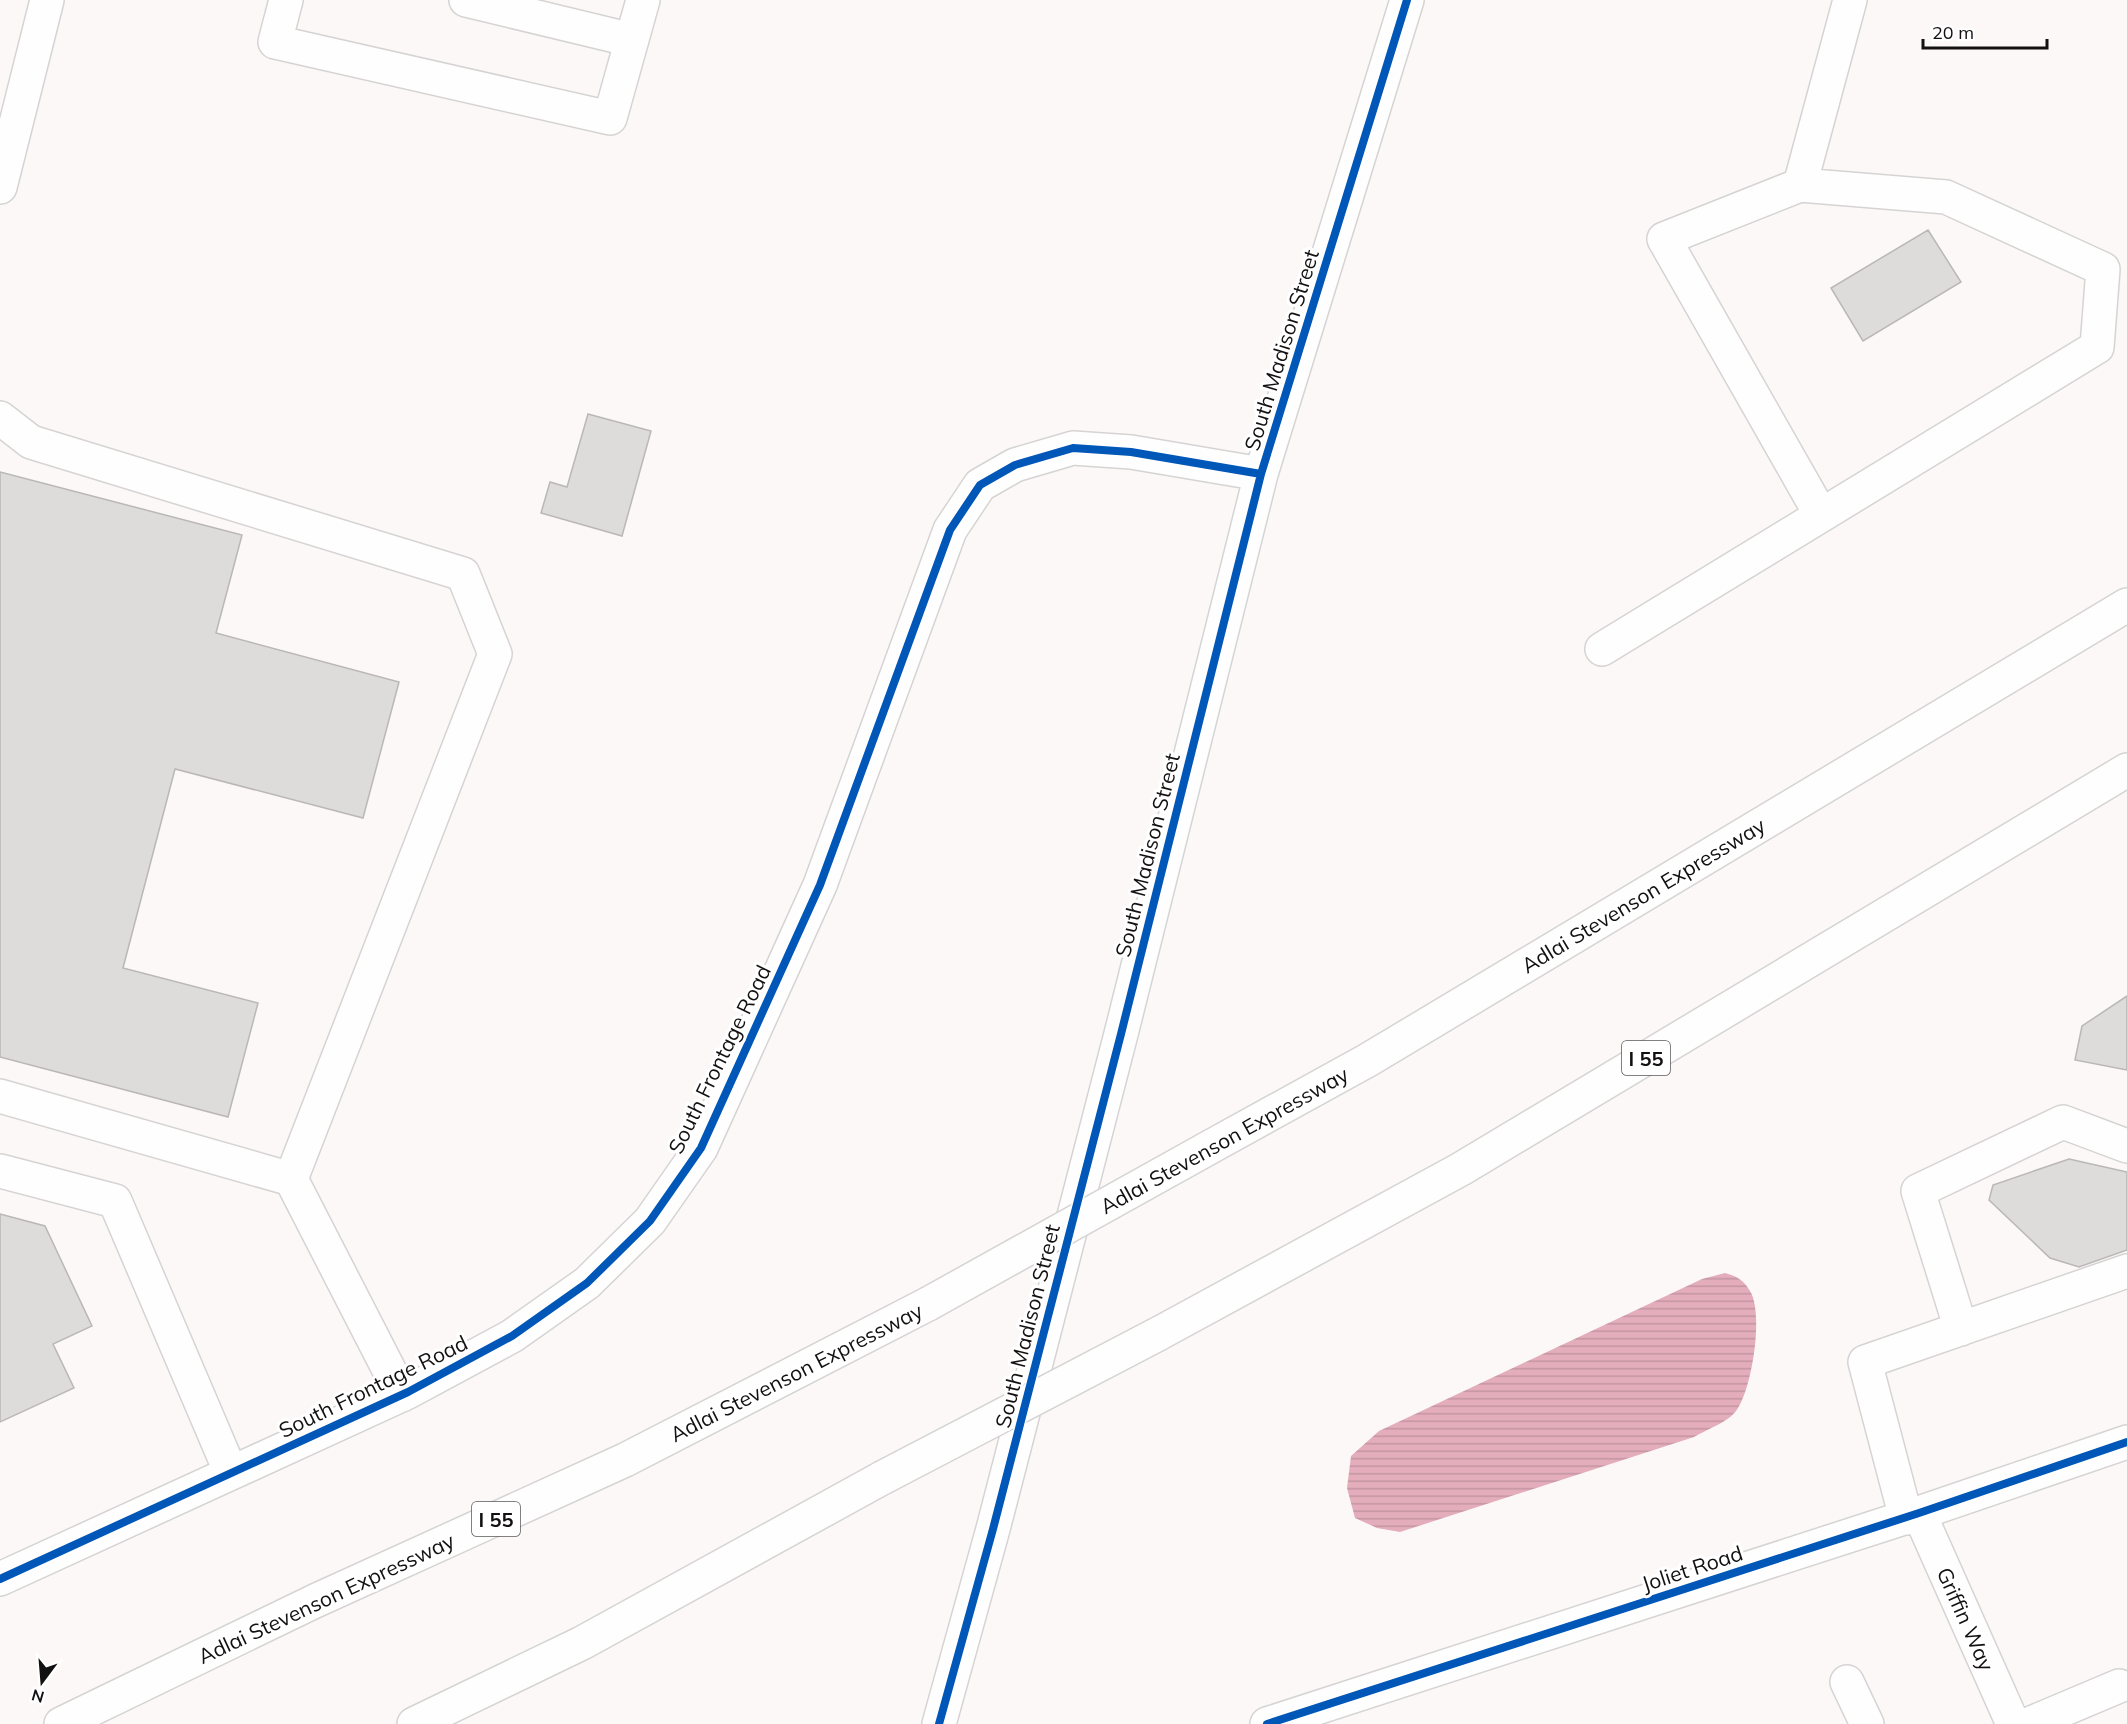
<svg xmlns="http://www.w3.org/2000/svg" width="2127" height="1724" viewBox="0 0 2127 1724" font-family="Mulish,sans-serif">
	<defs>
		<pattern id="water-rules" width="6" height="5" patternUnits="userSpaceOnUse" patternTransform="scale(1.5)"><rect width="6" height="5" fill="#e4adbc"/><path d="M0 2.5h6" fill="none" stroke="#c394a1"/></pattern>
	</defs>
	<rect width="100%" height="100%" fill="#fcf8f8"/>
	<path fill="url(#water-rules)" d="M1725 1273C1736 1276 1744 1280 1750 1291 1764 1313 1752 1390 1736 1411 1728 1422 1706 1430 1694 1437L1400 1532 1377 1528 1355 1518 1347 1488 1351 1456 1379 1431 1702 1279Z"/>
	<path fill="#dedbdb" stroke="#bbb7b8" stroke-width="1.5" d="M1928 230 1961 282 1863 341 1831 288Z
		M588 414 651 431 622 536 541 513 550 482 567 487Z
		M0 472 242 535 216 633 399 682 363 818 175 769 123 968 258 1003 228 1117 0 1057Z
		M2127 996V1070L2075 1060 2082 1026Z
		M2069 1159 2127 1172V1250L2079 1267 2050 1258 1989 1200 1993 1185Z
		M0 1214 45 1226 92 1326 53 1344 74 1388 0 1422Z"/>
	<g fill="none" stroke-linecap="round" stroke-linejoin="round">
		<defs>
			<path id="minor" d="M286 0 275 42 610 118 643 0
				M466 0 632 40
				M1800 185 1664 239 1821 515
				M0 187 47 0
				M0 418 31 442 463 574 495 654 291 1179
				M1602 649 2097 347 2103 269 1946 197 1800 185 1850 0
				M0 1096 291 1179 402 1395
				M0 1171 115 1201 231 1473
				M1961 1329 1918 1191 2063 1122 2127 1146
				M1919 1513 2013 1724
				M1906 1518 1865 1362 2127 1271
				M0 1579 408 1392 512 1336 587 1283 650 1221 701 1148 820 885 950 530 980 485 1015 465 1073 448 1131 452 1261 474
				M1847 1682 1867 1724
				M939 1724 993 1529 1121 1034 1261 474 1407 0
				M1267 1724 1919 1513 2127 1442
				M2029 1724 2119 1686"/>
			<path id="highway" d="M1212 1146 1368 1060 2127 605
				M1158 1334 1461 1169 2127 770
				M61 1724 315 1601 625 1460 928 1304
				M414 1724 582 1643 882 1478"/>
		</defs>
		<use href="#minor" stroke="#d6d3d3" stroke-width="36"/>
		<use href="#highway" stroke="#d6d3d3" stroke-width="36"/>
		<use href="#minor" stroke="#fffefe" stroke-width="33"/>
		<use href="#highway" stroke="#fffefe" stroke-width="33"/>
		<defs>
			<path id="highway-bridge" d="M928 1304 1212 1146
				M882 1478 1158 1334"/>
		</defs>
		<use href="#highway-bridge" stroke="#d6d3d3" stroke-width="36" stroke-linecap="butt"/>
		<use href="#highway-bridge" stroke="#fffefe" stroke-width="33"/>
		<defs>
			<path id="cycleway" d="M0 1579 408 1392 512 1336 587 1283 650 1221 701 1148 820 885 950 530 980 485 1015 465 1073 448 1131 452 1261 474
				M939 1724 993 1529 1121 1034 1261 474 1407 0
				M1267 1724 1919 1513 2127 1442"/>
		</defs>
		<use href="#cycleway" stroke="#fff" stroke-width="11"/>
		<use href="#cycleway" stroke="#0057b8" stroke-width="8"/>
	</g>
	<g text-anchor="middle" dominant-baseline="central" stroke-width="6" stroke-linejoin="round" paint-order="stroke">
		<g fill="#fff" stroke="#595858" stroke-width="1.5">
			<rect x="1622" y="1041" width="48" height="34" rx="4.5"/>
			<rect x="472" y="1502" width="48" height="34" rx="4.5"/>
		</g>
		<g font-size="20" font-weight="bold" fill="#121010">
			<text x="1646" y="1058">I 55</text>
			<text x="496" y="1519">I 55</text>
		</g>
		<g font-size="21" fill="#121010" stroke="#fff">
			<text transform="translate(1281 350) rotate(-73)">South Madison Street</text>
			<text transform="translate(1147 855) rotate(-76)">South Madison Street</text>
			<text transform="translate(1643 895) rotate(-31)">Adlai Stevenson Expressway</text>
			<text transform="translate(719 1059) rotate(-64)">South Frontage Road</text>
			<text transform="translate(1224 1140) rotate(-29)">Adlai Stevenson Expressway</text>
			<text transform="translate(1027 1326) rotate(-76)">South Madison Street</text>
			<text transform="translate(796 1372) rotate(-27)">Adlai Stevenson Expressway</text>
			<text transform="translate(373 1386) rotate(-26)">South Frontage Road</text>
			<text transform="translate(1692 1568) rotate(-18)">Joliet Road</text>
			<text transform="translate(326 1598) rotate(-25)">Adlai Stevenson Expressway</text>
			<text transform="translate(1966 1619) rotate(66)">Griffin Way</text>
		</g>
	</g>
	<g transform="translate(42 1682) rotate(196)" stroke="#ffffff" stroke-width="4.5" paint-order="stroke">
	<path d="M0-4.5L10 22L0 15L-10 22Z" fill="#121010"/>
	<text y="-9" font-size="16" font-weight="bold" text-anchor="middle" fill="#121010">N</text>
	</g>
	<path d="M1923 39v9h124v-9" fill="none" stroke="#121010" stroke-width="3"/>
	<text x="1932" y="39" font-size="18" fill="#121010" stroke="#ffffff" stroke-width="4.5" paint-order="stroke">20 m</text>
</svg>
